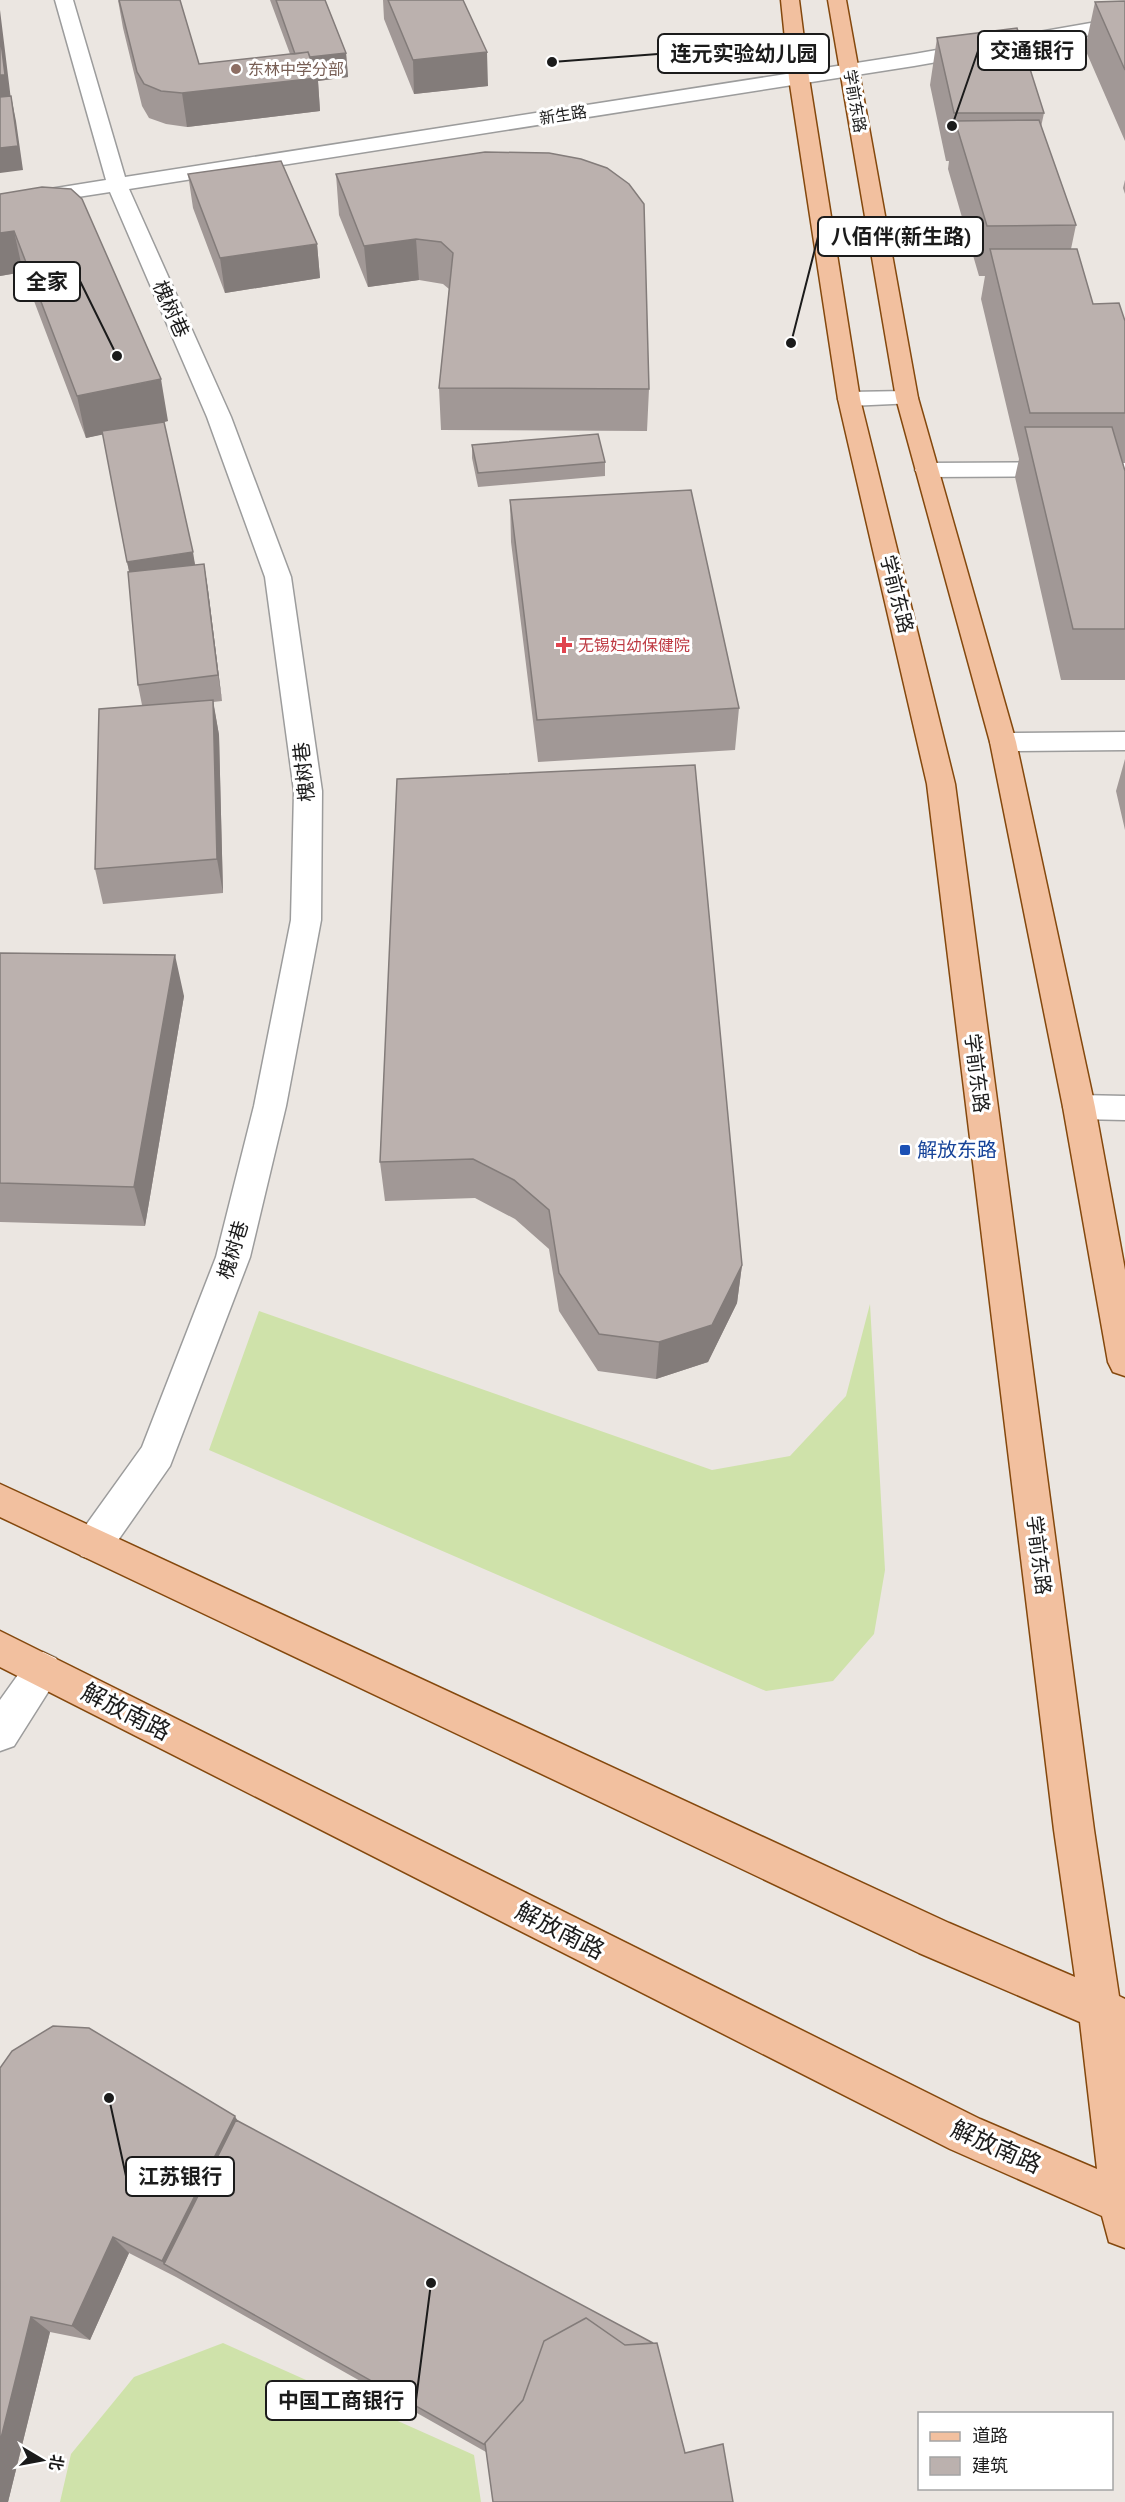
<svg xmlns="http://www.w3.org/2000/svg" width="1125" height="2502" viewBox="0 0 1125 2502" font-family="Roboto,'Noto Sans SC',sans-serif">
	<rect width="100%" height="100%" fill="#ebe6e1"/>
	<path fill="#cfe2aa" d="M870 1304 885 1570 874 1634 833 1681 766 1691 209 1450 259 1311 712 1470 790 1456 846 1396Z
		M223 2343 474 2455 481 2502H60L71 2454 134 2377Z"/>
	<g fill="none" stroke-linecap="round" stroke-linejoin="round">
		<defs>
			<path id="minor" d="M55 0H73L125 177 914 54 1125 17V29L914 66 129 189 231 417 291 577 322 791 321 920 286 1106 250 1257 170 1466 107 1556 94 1560 81 1556 76 1544 81 1532 142 1447 216 1257 254 1106 291 920 294 791 265 577 207 417 110 192 0 209V197L106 180Z
				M907 391 915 393 918 398 915 403 849 406 841 404 838 399 841 394 849 392Z
				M1125 462V476L927 477 919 475 915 470 919 465 927 463Z
				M1125 732V750L1003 751 993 748 990 742 993 736 1003 733Z
				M1079 1095 1125 1096V1120L1079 1119 1068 1115 1063 1107 1068 1099Z
				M43 1652 56 1658 62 1670 14 1746 0 1751V1700L30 1658Z"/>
			<path id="major" d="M781 0H799L809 78 860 399 955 784 1094 1830 1119 1996 1125 1999V2248L1109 2242 1102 2216 950 2149 0 1667V1631L980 2119 1097 2169 1080 2022 919 1953 0 1517V1484L949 1923 1075 1977 1054 1830 927 784 838 399 789 78Z
				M828 0H846L918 398 1016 742 1095 1107 1125 1270V1376L1113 1372 1108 1362 1063 1107 990 742 896 398Z"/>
		</defs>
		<use href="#minor" stroke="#9c9c9c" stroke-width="3"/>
		<use href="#major" stroke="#84480d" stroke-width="3"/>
		<use href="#minor" fill="#fff" fill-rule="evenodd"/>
		<use href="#major" fill="#f2c09f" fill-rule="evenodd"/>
	</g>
	<path fill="#a19896" d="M118 0 199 64 290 54 270 0H325L346 53 348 77 318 81 320 111 187 127 166 124 149 118 142 106 123 28Z
		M383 0H463L488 86 414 94 384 19Z
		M1125 1V141L1085 49 1095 2Z
		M937 38 1044 113 1041 127 1076 225 1071 249 1093 304 1125 321V463H1123L1125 471V680H1061L1015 477 1019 459 981 299 985 276H979L948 169 949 161H946L930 85Z
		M485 152 649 389 647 431 441 430 439 388 449 289 443 284 419 280 368 287 339 215 336 174Z
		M188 174 317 244 320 278 225 293 193 208Z
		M1125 180V194L1123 188Z
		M0 194 168 421 161 423 195 565 204 564 208 590 222 701 213 702 219 735 223 893 103 904 95 869 142 705 138 685 129 572 103 434 86 438 23 272 0 276Z
		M472 445 605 462V476L478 487 472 458Z
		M510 500 739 708 735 750 538 762 511 542Z
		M1125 759V830L1116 791Z
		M397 779 742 1265 737 1303 708 1362 656 1379 598 1371 559 1311 549 1249 515 1219 475 1198 385 1201 380 1162Z
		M0 953 184 996 145 1226 0 1222Z
		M0 2068 236 2120 685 2453 733 2502 486 2452 176 2277 129 2253 90 2340 50 2332 8 2502H0Z"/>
	<path fill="#837c7a" d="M0 10 12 108 0 110Z
		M487 52 488 86 414 94 413 60Z
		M346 53 348 77 318 81 320 111 187 127 182 93 297 59Z
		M11 96 16 121 23 170 0 173V148Z
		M14 231 23 272 0 276V233Z
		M416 239 419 280 368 287 364 246Z
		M317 244 320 278 225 293 220 258Z
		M161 379 168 421 86 438 77 396Z
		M193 552 197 577 133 587 127 562Z
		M204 564 208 590 222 701 218 675Z
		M213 700 219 735 223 893 217 859Z
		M175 955 184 996 145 1226 134 1187Z
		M742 1265 737 1303 708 1362 656 1379 659 1342Z
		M235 2116 246 2137 164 2264 162 2261Z
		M113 2237 129 2253 90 2340 72 2326Z
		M31 2317 50 2332 8 2502H0V2442Z"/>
	<path fill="#bbb1ae" stroke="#837c7a" stroke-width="1.5" d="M119 0H180L199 64 308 52 317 78 182 93 161 91 144 84 137 72Z
		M276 0H325L346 53 310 57 308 52 295 54Z
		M388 0H463L487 52 413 60Z
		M1125 1V70L1095 2Z
		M1017 28 1044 113H954L937 38Z
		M0 34 5 75H0Z
		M11 96 18 146 0 148V97Z
		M1039 120 1076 225 987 226 955 121Z
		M485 152 549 153 581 159 607 168 629 184 644 204 649 389 439 388 453 253 441 242 416 239 364 246 336 174Z
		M281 161 317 244 220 258 188 174Z
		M42 187 71 189 82 199 161 379 77 396 14 231 0 233V194Z
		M990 249H1077L1093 304 1119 303 1125 321V413H1030Z
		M164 422 193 552 127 562 102 431Z
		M1025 427H1112L1125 471V629H1073Z
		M598 434 605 462 478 473 472 445Z
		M691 490 739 708 537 720 510 500Z
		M204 564 218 675 138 685 128 572Z
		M213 700 217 859 95 869 99 709Z
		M695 765 742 1265 712 1325 659 1342 599 1334 559 1273 549 1210 514 1180 473 1159 380 1162 397 779Z
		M0 953 175 955 134 1187 0 1183Z
		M53 2026 89 2028 235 2116 162 2261 113 2237 72 2326 31 2317 0 2442V2068L12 2051Z
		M236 2120 653 2343 625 2345 586 2318 544 2341 523 2400 485 2443V2445L164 2264Z
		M586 2318 625 2345 657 2343 685 2453 723 2444 733 2502H493L485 2443 523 2400 544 2341Z"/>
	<circle fill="#8d6e63" stroke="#fff" stroke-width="2" cx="236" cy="69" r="6"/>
	<path fill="#e0444e" stroke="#fff" stroke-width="2" d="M561 636h6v6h6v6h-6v6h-6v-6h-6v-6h6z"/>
	<rect fill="#1a4fb4" stroke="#fff" stroke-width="2" x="899" y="1144" width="12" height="12" rx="3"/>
	<g text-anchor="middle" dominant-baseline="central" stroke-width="6" stroke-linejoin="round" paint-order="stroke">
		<g font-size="16" fill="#785e54" stroke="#fff" text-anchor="start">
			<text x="248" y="69">东林中学分部</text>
		</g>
		<g font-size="16" fill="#1b1b1b" stroke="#fff">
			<text transform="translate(855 101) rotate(80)">学前东路</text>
			<text transform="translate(563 115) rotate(-9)">新生路</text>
		</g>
		<g font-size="16" fill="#be3a42" stroke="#fff" text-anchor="start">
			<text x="578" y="645">无锡妇幼保健院</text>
		</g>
		<g font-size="20" fill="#1b1b1b" stroke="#fff">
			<text transform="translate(171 309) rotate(66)">槐树巷</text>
			<text transform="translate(897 594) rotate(76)">学前东路</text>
			<text transform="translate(304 772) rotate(-96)">槐树巷</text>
			<text transform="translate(977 1073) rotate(83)">学前东路</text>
			<text transform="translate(233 1250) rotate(-73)">槐树巷</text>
			<text transform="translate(1039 1555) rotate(83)">学前东路</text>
		</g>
		<g font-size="20" fill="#164399" stroke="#fff" text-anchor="start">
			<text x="917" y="1150">解放东路</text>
		</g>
		<g font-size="24" fill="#1b1b1b" stroke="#fff">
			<text transform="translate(126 1712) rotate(27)">解放南路</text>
			<text transform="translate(560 1931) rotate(27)">解放南路</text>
			<text transform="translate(996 2147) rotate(24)">解放南路</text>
		</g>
	</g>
	<path fill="none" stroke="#1b1b1b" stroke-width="2" d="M952 126L978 51M552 62L658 54M791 343L818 237M117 356L80 281M109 2098L126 2176M431 2283L416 2400"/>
	<g fill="#1b1b1b" stroke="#fff" stroke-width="2">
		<circle cx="952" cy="126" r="6"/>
		<circle cx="552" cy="62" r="6"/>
		<circle cx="791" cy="343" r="6"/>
		<circle cx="117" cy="356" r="6"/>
		<circle cx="109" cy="2098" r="6"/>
		<circle cx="431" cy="2283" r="6"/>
	</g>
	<g fill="#fff" stroke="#1b1b1b" stroke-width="2">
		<rect x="978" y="31" width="108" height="39" rx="6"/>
		<rect x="658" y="34" width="171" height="39" rx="6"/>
		<rect x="818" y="217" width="165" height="39" rx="6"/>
		<rect x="14" y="262" width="66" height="39" rx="6"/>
		<rect x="126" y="2157" width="108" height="39" rx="6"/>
		<rect x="266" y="2381" width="150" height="39" rx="6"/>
	</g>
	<g font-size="21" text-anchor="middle" font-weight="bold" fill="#1b1b1b">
		<text x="1032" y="58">交通银行</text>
		<text x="744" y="61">连元实验幼儿园</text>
		<text x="901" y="244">八佰伴(新生路)</text>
		<text x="47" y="289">全家</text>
		<text x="180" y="2184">江苏银行</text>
		<text x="341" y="2408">中国工商银行</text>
	</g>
	<rect x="918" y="2412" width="195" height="78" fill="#ffffff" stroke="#a4a4a4" stroke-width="1.5"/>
	<rect x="930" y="2432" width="30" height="9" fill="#f2c09f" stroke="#a4a4a4" stroke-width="1.5"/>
	<text x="972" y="2442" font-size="18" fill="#1b1b1b">道路</text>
	<rect x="930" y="2457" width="30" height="18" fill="#bbb1ae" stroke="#a4a4a4" stroke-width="1.5"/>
	<text x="972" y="2472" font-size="18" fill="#1b1b1b">建筑</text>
	<g transform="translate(42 2460) rotate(100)" stroke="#ffffff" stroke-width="4.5" paint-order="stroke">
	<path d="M0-4.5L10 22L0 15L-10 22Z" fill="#1b1b1b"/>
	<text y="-9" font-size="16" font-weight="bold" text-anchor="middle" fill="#1b1b1b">北</text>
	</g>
</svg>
